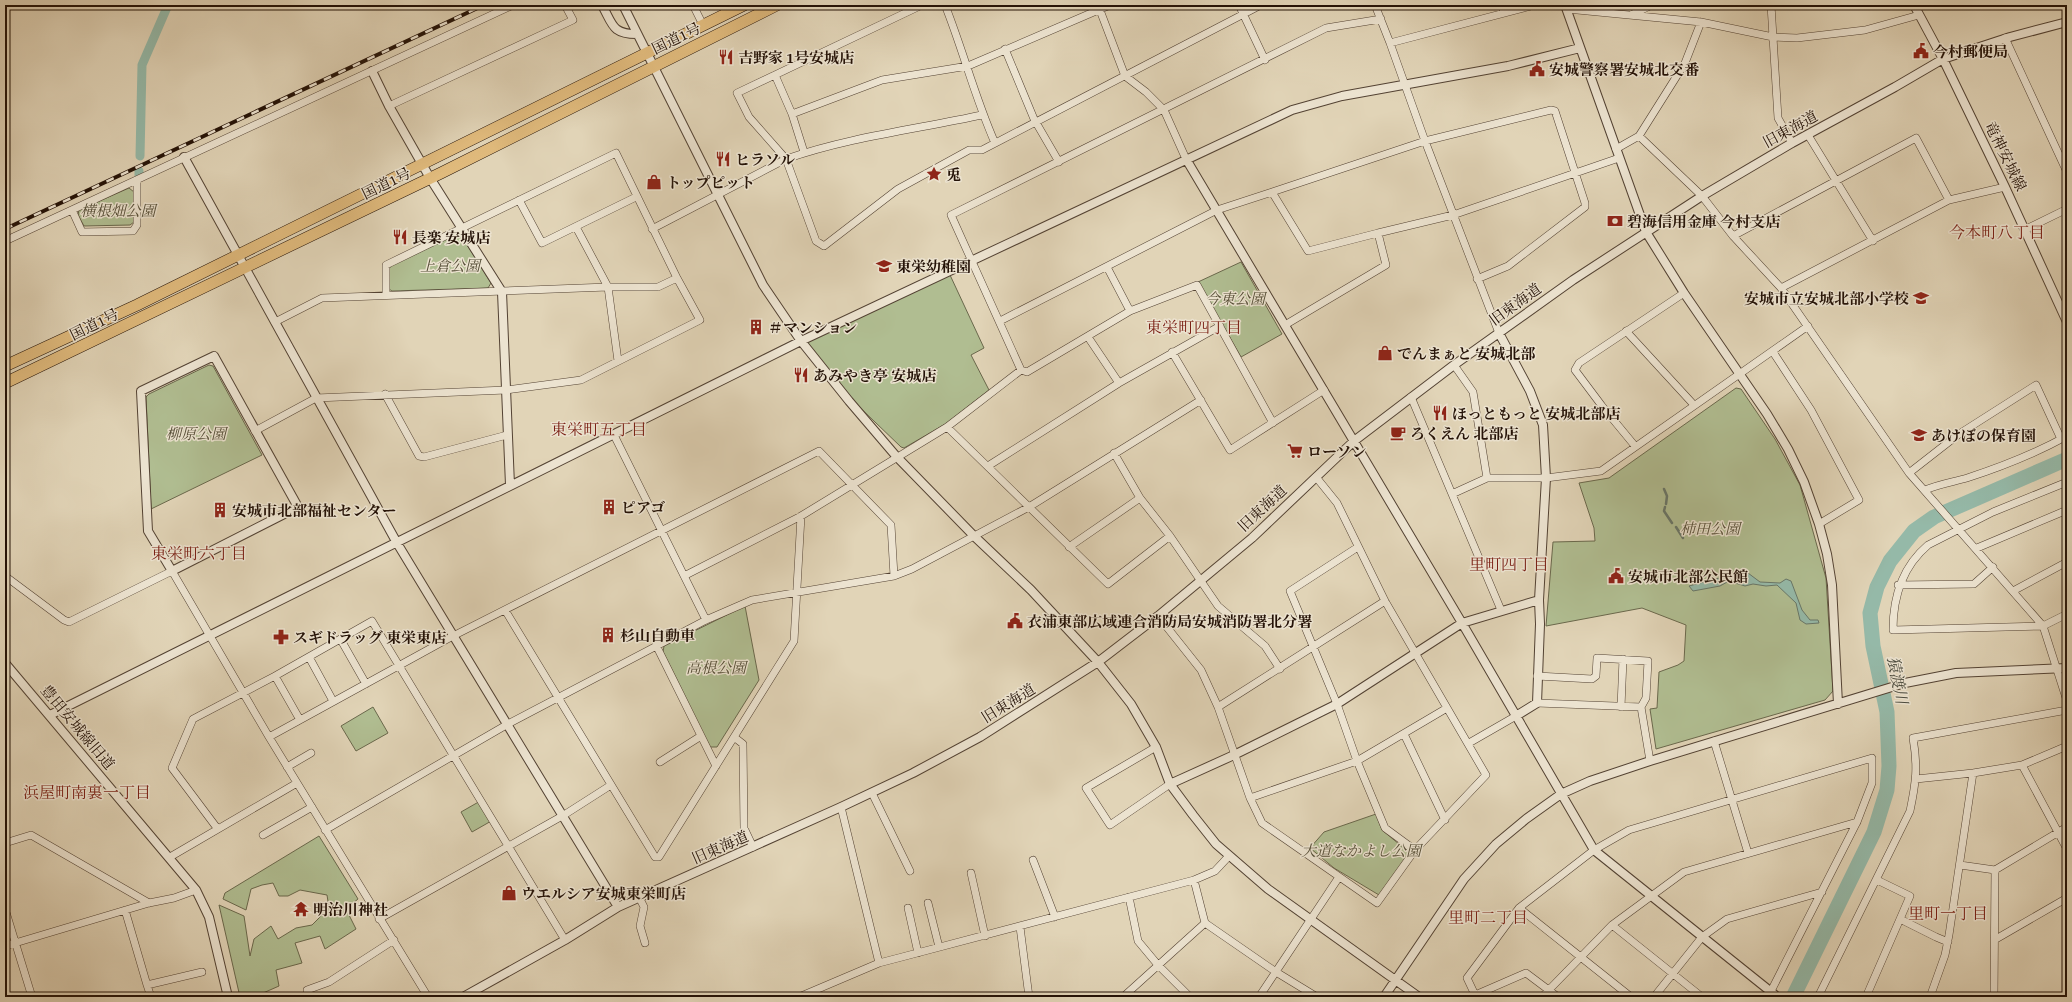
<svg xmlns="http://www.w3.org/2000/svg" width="2072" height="1002" viewBox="0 0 2072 1002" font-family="'Gentium Book Plus','Noto Serif JP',serif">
	<rect width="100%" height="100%" fill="#e1d4b7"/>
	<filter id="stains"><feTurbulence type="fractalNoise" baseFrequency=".005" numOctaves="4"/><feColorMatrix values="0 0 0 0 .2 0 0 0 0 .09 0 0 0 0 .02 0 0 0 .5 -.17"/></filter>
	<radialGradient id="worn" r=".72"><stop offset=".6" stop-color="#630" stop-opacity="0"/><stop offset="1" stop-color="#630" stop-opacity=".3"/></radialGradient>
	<path fill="#b0bd91" stroke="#6a684c" d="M129 188 134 192V222L130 225 84 226 78 215 79 210Z
		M456 234 461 235 491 283 488 288 392 291 389 289V269L391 266Z
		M1241 262 1282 334 1241 357 1198 282Z
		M950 275 984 348 971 355 989 390 947 423 904 448 901 447 850 398 806 342Z
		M209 365 213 366 262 455 151 509 146 397 149 394Z
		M1736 388 1741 389 1775 439 1800 485 1826 578 1833 691 1825 700 1656 749 1650 709 1657 708 1659 672 1678 665 1684 661 1686 625 1642 608 1546 626 1553 542 1595 541 1594 528 1579 483 1609 478Z
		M745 606 759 680 717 747H710L663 652 664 646Z
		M373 707 388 733 356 751 341 726Z
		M482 800 493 820 472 832 461 812Z
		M1376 814 1382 830 1411 854 1379 895 1334 868 1310 848 1324 832Z
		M319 836 358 899 346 909 356 929 325 949 320 936 295 943 302 963 276 970 279 986 254 997H240L219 905 244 916 250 956 254 939 271 926 278 939 296 928 312 925 329 908 327 895 300 890 288 896H279L273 883 262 885 251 889 246 910 223 899 225 893Z"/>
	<path fill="#95b9a8" stroke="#687668" d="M1748 573 1760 582 1780 583 1786 579 1791 581 1802 610 1810 620H1818L1819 623 1806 624 1800 620 1796 603 1777 585 1766 586 1753 584 1745 586 1729 581 1720 586 1693 591 1689 586C1707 581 1729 575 1748 573Z"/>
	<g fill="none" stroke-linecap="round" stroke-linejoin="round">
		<path stroke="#687668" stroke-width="2.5" d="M1664 489 1667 496 1666 504
			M1665 507 1664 511 1672 523
			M1676 527 1683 538"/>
		<path stroke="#95b9a8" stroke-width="9" d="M140 156 142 65 168 5
			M139 171V175"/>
		<path stroke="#95b9a8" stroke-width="15" d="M1793 997 1874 832 1887 790 1889 766 1887 712 1873 646 1870 613 1877 587 1890 561 1914 531 1934 517 2067 459"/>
		<defs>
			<path id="minor" d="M693 5 703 25
				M922 5 737 93 749 117 786 159 816 241 824 246 898 189 969 150H982L1261 5
				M945 5C963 50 975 98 995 143
				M1098 5 1125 76 1146 92 1164 110 1186 159
				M1239 5 1265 60
				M1375 5 1390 43
				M1502 5 1504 13
				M1771 5 1778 118 1792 143
				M1567 9 1701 22 1773 37 1797 38 1865 30 1919 15
				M1633 14 1652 5
				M2005 38 2067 172
				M1005 49 1034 119 1059 162
				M775 75 792 114 804 152
				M389 106 573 20 565 5
				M792 114 882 80 968 66 1110 5
				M1808 135 1873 241
				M1639 136 1702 196 1733 236 1781 288 1909 473 2043 626 2067 701
				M1616 149 1639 136 1685 63 1701 22
				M519 200 542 243 636 197
				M72 210 82 232 133 231 137 225V180
				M576 227 608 287 618 361
				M652 229 786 159C849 137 917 129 982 115
				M2024 230 2067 209
				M1378 233 1453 215 1619 158
				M1733 236 1916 138 1949 200
				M5 241 513 5
				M1107 267 1130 311
				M1781 288 1949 200 2005 187
				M1000 321 1217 210 1272 192
				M275 322 322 298 608 287H658L677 278
				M1285 325 1386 265 1378 233 1308 251 1272 192 1425 141 1551 110 1555 111 1585 203V207L1508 266 1477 279
				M1626 331 1694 405
				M1499 333 1425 141 1390 43 1535 5
				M1088 337 1119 383
				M1172 352 1230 450 1324 390
				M1773 352 1811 410 1859 500 1819 524
				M1454 365 1473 392 1487 478
				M385 394 419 456 424 457 507 435
				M1411 397 1501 610
				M1273 423 1197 285 1130 311 1027 372 1021 370 951 215 1326 28 1381 19
				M947 427 1108 584 1170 536
				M255 431 316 398 506 390 581 380 700 320 677 278 616 153 386 265V294
				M614 435 706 620
				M1635 446 1602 406 1575 370 1579 363 1684 293
				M1114 453 1140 498 1170 536 1218 606 1265 646 1280 669
				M988 466 1119 383 1220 326
				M1909 473 1959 434 2036 385 2061 439
				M2067 482 1993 512 1928 545C1902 567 1893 596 1893 630L2043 626 2067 614
				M1925 490C1939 484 1953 482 1967 478 2001 467 2036 453 2067 436
				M1452 494 1487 478H1546L1601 471 1808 326
				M1069 547 1140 498
				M1358 547 1290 591 1337 704 1357 761 1385 828 1415 850
				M1977 548 2067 510
				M5 576 64 620 69 622 172 571 269 737 428 997
				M684 576 801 516 947 427 1021 370
				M1898 585 1974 584 1993 567
				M2013 591 2067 562
				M505 610 655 857H659L794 641 801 516
				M1158 616 1201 670 1218 707 1250 798 1262 823 1377 903 1415 850 1486 775 1385 601 1337 503 1316 477
				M341 640 366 684
				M656 645 716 766
				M309 657 333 701
				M275 676 300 720
				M1537 676 1592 679 1596 676 1597 658 1648 661 1646 698 1641 707
				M1537 703 1641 707 1650 761
				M1218 707 1385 601
				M1621 707 1623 659
				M1404 734 1445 820
				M269 737 453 636 819 451 891 525 894 576
				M734 737 743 744 744 828 753 847
				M1714 741 1748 853
				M1469 743 1516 716
				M1156 747 1086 788 1110 825 1170 784
				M660 762 701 736
				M2022 765 2067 849
				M287 767 311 753
				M1916 779 1973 773 2022 765 2067 746
				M872 793 910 871
				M1250 798 1357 761 1447 708
				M841 807 879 963
				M217 828 172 768 193 719 275 676 372 621 565 940
				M325 830 508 724 706 620 752 600 894 576 912 569 1029 507 1201 400
				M263 835 312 807
				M5 843 31 835 149 903
				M170 857 297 783
				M1033 860 1055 917
				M1960 865 1995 870 2067 827
				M971 873 985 936
				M1194 880 1205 923 1276 972 1317 997
				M1129 897 1138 941 1158 965 1190 997
				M640 899 644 907 640 926 645 943
				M928 903 939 947
				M908 908 918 953
				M1519 908 1631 997
				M5 909 32 997
				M125 910 147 985
				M379 919 564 815 611 785
				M1900 919 1936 937 1948 942
				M1612 925 1702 997
				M1020 927 1029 997
				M1996 939 2067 898
				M5 946 149 903 174 898 196 890
				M1473 996 1526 973 1558 997
				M151 997 147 985 202 972
				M308 997 307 990 329 982 394 940
				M799 997 879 963 902 957 1194 880 1215 871 1229 856
				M1123 997 1205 923
				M1259 997 1339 877
				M1476 997 1467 978 1519 908 1594 850 1629 830 1872 758V783L1857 822 1768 997
				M1542 997 1612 925 1684 872 1857 822
				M1654 997 1702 937 1727 919 1822 892
				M1818 997 1910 811C1916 782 1918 767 1913 738L2067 710
				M1866 997 1910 896 1877 880
				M1930 997 1945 955 1949 935 1973 773
				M1994 997 1995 870"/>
			<path id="tertiary" d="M602 5C613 25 612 34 637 34
				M623 5 763 285 801 341 849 401 896 456 974 536 1031 590 1098 662 1131 704 1156 747 1170 784 1193 815 1216 844 1268 889 1419 997
				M1565 5 1646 232 1684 293 1767 414 1788 449 1804 482 1819 524 1827 554 1832 585 1838 704
				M1914 5 1943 59 2005 187 2067 322
				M372 71 389 106 430 178 502 292 510 485
				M184 157 397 543 618 907
				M1186 159 1462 623 1594 850 1775 995
				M1499 333 1530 391 1543 425 1546 478 1539 600 1540 624 1537 703 1516 716
				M214 356 298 507 172 571 148 531 141 391Z
				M5 663 196 890 209 917 228 997
				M50 715 801 341 1292 110 1342 96 1508 66 1580 48
				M1170 784 1234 755 1337 704 1462 623 1539 600
				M463 997 565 940 618 907 841 807 913 773 980 737 1098 662 1158 616 1252 538 1354 441 1454 365 1573 280 1702 196 1792 143 1895 87 1943 59 2010 37 2067 22
				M1384 997 1464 879 1496 844 1526 819 1561 794 1590 781 1650 761 1905 683 1956 673 2067 668"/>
			<path id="trunk" d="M5 366 137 305 744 5
				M5 383 441 173 777 5"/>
		</defs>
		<use href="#minor" stroke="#534233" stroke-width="8"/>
		<use href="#tertiary" stroke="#534233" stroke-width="10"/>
		<use href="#trunk" stroke="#241207" stroke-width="12"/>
		<use href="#minor" stroke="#ece3d0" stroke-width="7"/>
		<use href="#tertiary" stroke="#ece3d0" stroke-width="8"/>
		<use href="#trunk" stroke="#e0ba7c" stroke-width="11"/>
		<defs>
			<path id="rail" d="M5 229 484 5"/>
		</defs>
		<use href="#rail" stroke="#241207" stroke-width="4"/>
		<use href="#rail" stroke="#ece3d0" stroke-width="2.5" stroke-dasharray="8" stroke-linecap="butt"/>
	</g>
	<defs>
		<symbol id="civic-bare" viewBox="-9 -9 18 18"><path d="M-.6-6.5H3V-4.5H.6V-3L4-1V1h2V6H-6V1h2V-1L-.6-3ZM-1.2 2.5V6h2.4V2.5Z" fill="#8f2418" stroke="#ece3d0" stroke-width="2.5" paint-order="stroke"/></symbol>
		<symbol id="restaurant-bare" viewBox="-9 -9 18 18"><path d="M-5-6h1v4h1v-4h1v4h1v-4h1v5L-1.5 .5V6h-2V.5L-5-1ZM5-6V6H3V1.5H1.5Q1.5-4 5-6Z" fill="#8f2418" stroke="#ece3d0" stroke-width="2.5" paint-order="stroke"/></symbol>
		<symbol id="sight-bare" viewBox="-9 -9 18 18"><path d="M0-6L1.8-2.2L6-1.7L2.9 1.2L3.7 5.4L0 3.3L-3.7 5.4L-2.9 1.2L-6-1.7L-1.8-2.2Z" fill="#8f2418" stroke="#ece3d0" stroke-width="2.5" paint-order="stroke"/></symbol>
		<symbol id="shop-bare" viewBox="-9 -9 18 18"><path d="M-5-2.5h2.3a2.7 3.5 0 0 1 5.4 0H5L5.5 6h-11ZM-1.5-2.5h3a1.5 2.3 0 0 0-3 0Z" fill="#8f2418" stroke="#ece3d0" stroke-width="2.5" paint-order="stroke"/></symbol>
		<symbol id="bank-bare" viewBox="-9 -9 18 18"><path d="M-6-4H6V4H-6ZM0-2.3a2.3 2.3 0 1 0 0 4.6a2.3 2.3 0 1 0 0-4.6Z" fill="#8f2418" stroke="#ece3d0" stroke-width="2.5" paint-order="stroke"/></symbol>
		<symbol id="school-bare" viewBox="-9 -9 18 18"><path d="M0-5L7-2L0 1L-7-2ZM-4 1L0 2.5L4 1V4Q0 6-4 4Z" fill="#8f2418" stroke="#ece3d0" stroke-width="2.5" paint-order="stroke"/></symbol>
		<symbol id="building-bare" viewBox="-9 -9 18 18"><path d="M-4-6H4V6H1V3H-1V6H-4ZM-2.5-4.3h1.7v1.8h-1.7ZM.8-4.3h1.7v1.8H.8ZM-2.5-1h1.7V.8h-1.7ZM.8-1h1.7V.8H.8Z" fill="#8f2418" stroke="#ece3d0" stroke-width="2.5" paint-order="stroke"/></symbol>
		<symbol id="cafe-bare" viewBox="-9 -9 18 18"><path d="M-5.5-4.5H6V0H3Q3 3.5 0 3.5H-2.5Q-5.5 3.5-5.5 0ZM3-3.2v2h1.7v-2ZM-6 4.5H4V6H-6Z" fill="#8f2418" stroke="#ece3d0" stroke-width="2.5" paint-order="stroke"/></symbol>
		<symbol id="supermarket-bare" viewBox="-9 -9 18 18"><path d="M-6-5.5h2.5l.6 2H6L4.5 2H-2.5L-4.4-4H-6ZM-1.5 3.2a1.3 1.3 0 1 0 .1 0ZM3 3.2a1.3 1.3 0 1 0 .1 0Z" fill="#8f2418" stroke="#ece3d0" stroke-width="2.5" paint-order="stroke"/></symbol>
		<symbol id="pharmacy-bare" viewBox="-9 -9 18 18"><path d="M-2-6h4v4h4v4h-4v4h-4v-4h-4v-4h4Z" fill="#8f2418" stroke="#ece3d0" stroke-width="2.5" paint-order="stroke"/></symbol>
		<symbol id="temple-bare" viewBox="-9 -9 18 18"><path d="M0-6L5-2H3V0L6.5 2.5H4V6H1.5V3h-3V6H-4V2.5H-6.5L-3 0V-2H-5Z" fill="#8f2418" stroke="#ece3d0" stroke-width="2.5" paint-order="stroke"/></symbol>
	</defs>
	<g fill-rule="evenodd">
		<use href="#civic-bare" x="1910" y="40" width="22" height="22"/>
		<use href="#restaurant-bare" x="715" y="46" width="22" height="22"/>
		<use href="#civic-bare" x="1526" y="58" width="22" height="22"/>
		<use href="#restaurant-bare" x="712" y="148" width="22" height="22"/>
		<use href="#sight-bare" x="923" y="163" width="22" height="22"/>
		<use href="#shop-bare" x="643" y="171" width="22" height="22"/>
		<use href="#bank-bare" x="1604" y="210" width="22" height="22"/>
		<use href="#restaurant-bare" x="389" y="226" width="22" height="22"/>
		<use href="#school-bare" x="873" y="255" width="22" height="22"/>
		<use href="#school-bare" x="1910" y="287" width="22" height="22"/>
		<use href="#building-bare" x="745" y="316" width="22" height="22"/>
		<use href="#shop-bare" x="1374" y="342" width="22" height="22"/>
		<use href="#restaurant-bare" x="790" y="364" width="22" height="22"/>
		<use href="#restaurant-bare" x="1429" y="402" width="22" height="22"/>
		<use href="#cafe-bare" x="1387" y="422" width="22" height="22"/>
		<use href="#school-bare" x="1908" y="424" width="22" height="22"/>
		<use href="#supermarket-bare" x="1284" y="440" width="22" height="22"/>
		<use href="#building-bare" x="598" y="496" width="22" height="22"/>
		<use href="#building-bare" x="209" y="499" width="22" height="22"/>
		<use href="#civic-bare" x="1605" y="565" width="22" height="22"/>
		<use href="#civic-bare" x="1004" y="610" width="22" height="22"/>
		<use href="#building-bare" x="597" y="624" width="22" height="22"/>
		<use href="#pharmacy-bare" x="270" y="626" width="22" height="22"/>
		<use href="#shop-bare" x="498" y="882" width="22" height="22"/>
		<use href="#temple-bare" x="290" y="898" width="22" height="22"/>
	</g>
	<g text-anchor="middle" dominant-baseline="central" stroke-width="3" stroke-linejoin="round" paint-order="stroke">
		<g font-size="15" fill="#241207" stroke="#ece3d0">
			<text transform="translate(676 38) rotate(-26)">国道1号</text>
			<text transform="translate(1790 129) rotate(-29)">旧東海道</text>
			<text transform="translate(2006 156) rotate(64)">竜神安城線</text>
			<text transform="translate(386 183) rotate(-26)">国道1号</text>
			<text transform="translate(1515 304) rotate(-36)">旧東海道</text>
			<text transform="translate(94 324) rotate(-26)">国道1号</text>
			<text transform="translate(1262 508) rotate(-43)">旧東海道</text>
			<text transform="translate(1008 703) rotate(-32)">旧東海道</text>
			<text transform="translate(78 727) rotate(50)">豊田安城線旧道</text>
			<text transform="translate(720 847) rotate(-24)">旧東海道</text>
		</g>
		<g font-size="15" font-weight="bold" fill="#241207" stroke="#ece3d0" text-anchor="start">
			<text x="1933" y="51">今村郵便局</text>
			<text x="738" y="57">吉野家 1号安城店</text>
			<text x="1549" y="69">安城警察署安城北交番</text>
			<text x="735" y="159">ヒラソル</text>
			<text x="946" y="174">兎</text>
			<text x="666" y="182">トップピット</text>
			<text x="1627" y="221">碧海信用金庫 今村支店</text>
			<text x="412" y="237">長楽 安城店</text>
			<text x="896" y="266">東栄幼稚園</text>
			<text x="1909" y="298" text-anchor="end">安城市立安城北部小学校</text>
			<text x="768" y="327">＃マンション</text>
			<text x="1397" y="353">でんまぁと 安城北部</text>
			<text x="813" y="375">あみやき亭 安城店</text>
			<text x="1452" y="413">ほっともっと 安城北部店</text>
			<text x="1410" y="433">ろくえん 北部店</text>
			<text x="1931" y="435">あけぼの保育園</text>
			<text x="1307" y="451">ローソン</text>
			<text x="621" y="507">ピアゴ</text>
			<text x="232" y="510">安城市北部福祉センター</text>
			<text x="1628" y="576">安城市北部公民館</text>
			<text x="1027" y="621">衣浦東部広域連合消防局安城消防署北分署</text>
			<text x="620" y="635">杉山自動車</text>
			<text x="293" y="637">スギドラッグ 東栄東店</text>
			<text x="521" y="893">ウエルシア安城東栄町店</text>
			<text x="313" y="909">明治川神社</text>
		</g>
		<g font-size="15" font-style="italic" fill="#554e37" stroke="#ece3d0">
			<text x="118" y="210">横根畑公園</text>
			<text x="450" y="265">上倉公園</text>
			<text x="1235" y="298">今東公園</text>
			<text x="196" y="433">柳原公園</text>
			<text x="1710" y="528">柿田公園</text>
			<text x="716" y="667">高根公園</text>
			<text x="1361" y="850">大道なかよし公園</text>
		</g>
		<g font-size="16" fill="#7a1f14" stroke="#ece3d0">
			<text x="1997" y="232">今本町八丁目</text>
			<text x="1194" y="327">東栄町四丁目</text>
			<text x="599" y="429">東栄町五丁目</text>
			<text x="199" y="553">東栄町六丁目</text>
			<text x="1509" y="564">里町四丁目</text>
			<text x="87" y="792">浜屋町南裏一丁目</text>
			<text x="1948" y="913">里町一丁目</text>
			<text x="1488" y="917">里町二丁目</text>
		</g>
		<g font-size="16" font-style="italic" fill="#4c4c3f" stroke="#ece3d0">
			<text transform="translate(1898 680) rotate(79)">猿渡川</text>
		</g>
	</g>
	<rect width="2072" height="1002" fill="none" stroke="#e1d4b7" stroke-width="20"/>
	<rect x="6" y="6" width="2060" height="990" fill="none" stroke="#241207" stroke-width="2"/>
	<rect x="10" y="10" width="2052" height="982" fill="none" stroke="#241207"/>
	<rect width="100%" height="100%" filter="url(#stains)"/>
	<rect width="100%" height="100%" fill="url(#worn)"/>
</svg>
